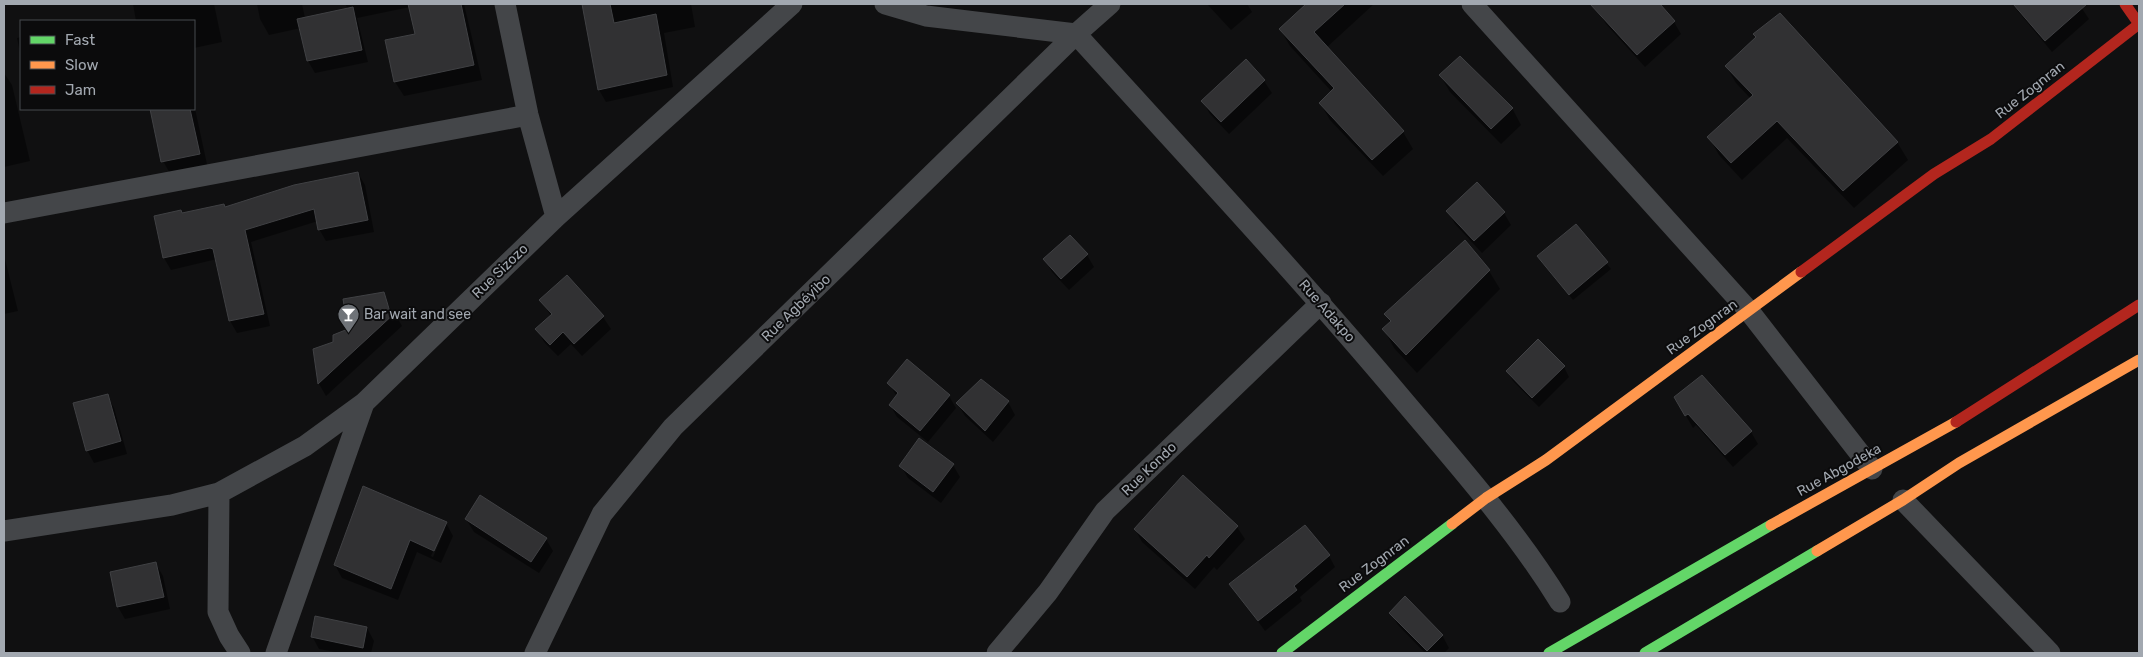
<svg xmlns="http://www.w3.org/2000/svg" width="2143" height="657" viewBox="0 0 2143 657" font-family="Rubik,sans-serif">
	<rect width="100%" height="100%" fill="#101011"/>
	<path fill="#0007" fill-rule="evenodd" d="M133 4H214L222 42 194 48V21H136Z
		M257 4H302L305 18 348 9 345 4H464L482 80 404 96 395 82 387 41 416 35 410 7 357 18 368 62 315 73 308 61 301 28 269 35 260 19Z
		M592 4H691L695 27 664 33 673 87 606 102 599 90 584 5Z
		M1207 4H1247L1252 12 1231 30Z
		M1308 4H1374L1326 48 1403 132 1413 149 1383 176 1330 120 1320 103 1332 92 1290 46 1280 29Z
		M1607 4H1657L1674 22 1681 34 1645 67 1606 24 1598 11Z
		M2012 4H2079L2089 19 2052 52Z
		M21 37V57L17 38Z
		M1246 61 1264 81 1272 93 1229 134 1210 114 1203 102Z
		M1726 66 1897 142 1908 160 1854 208 1787 138 1742 180 1719 155 1709 137 1751 99 1736 83Z
		M4 73 12 85 30 161 4 167Z
		M1440 75 1512 108 1521 125 1501 144 1450 92Z
		M194 104 208 169 172 177 163 161 152 109H194Z
		M358 173 365 185 374 232 326 241 319 229 318 221 251 242 270 326 237 333 230 321 217 259 171 270 164 258 182 214 225 208Z
		M1477 184 1504 213 1511 225 1482 253 1455 224 1448 211Z
		M1576 226 1611 269 1573 300 1542 262Z
		M1070 236 1087 255 1094 267 1069 290 1052 272 1045 259Z
		M1465 242 1489 271 1500 289 1417 373 1394 348 1384 329 1391 323 1386 315Z
		M4 255 18 311 4 314Z
		M383 294 392 312H394L402 326 326 396 319 384 314 349 335 343Z
		M541 300 603 317 611 329 582 356 571 344 558 356 544 342 537 329 551 316Z
		M1564 367 1569 377 1539 407 1513 381 1507 371Z
		M889 383 949 396 956 408 928 442 897 417 890 405 897 397Z
		M107 395 114 408 127 454 94 463 87 450Z
		M1675 397 1751 432 1758 444 1733 467 1696 425 1693 428Z
		M1008 402 1015 415 993 442 965 416 957 403Z
		M953 465 960 477 941 503 908 478 901 466Z
		M1183 477 1237 527 1245 539 1217 570 1214 567 1195 589 1142 542 1135 529Z
		M466 519 546 539 553 551 539 573 474 532Z
		M446 523 453 536 441 563 417 552 398 600 342 578 335 565ZM442 529H445L433 557 431 556Z
		M1329 556 1335 567 1300 597 1302 601 1265 631 1231 584Z
		M156 564 163 576 170 609 125 619 118 607Z
		M1391 613 1442 635 1449 648 1444 653H1425L1398 625Z
		M367 628 374 641 371 653H340L319 649 312 636Z"/>
	<path fill="#313133" stroke="#404144" d="M408 4H461L474 65 394 82 385 40 415 34Z
		M582 4H610L614 23 656 14 667 75 598 90Z
		M1306 4H1345L1314 32 1404 131 1372 160 1319 103 1334 88 1279 29Z
		M1590 4H1660L1675 21 1637 55Z
		M2013 4H2087L2045 41Z
		M353 7 362 50 307 61 297 19Z
		M1780 13 1898 142 1843 191 1777 121 1731 163 1707 137 1753 95 1725 66 1756 37 1753 34Z
		M1460 56 1513 108 1491 129 1439 75Z
		M1246 59 1265 80 1221 122 1201 101Z
		M150 109H190L200 154 161 162Z
		M358 172 368 220 318 230 314 209 245 230 264 314 229 321 213 249 210 248 163 258 154 216 181 210 182 213 224 204 225 207 294 185Z
		M1477 182 1505 212 1474 241 1446 211Z
		M1576 224 1608 262 1569 295 1537 256Z
		M1070 235 1088 254 1061 279 1043 259Z
		M1465 240 1490 270 1406 355 1382 329 1391 321 1384 314Z
		M567 275 604 316 574 344 563 332 550 345 535 329 552 314 539 300Z
		M384 292 390 312 395 310 396 312 318 384 313 349 333 342V335L348 329 343 299Z
		M1538 339 1565 366 1532 398 1506 371Z
		M907 359 950 395 920 431 889 405 898 393 887 383Z
		M1702 375 1752 431 1725 455 1688 414 1685 416 1674 397Z
		M981 379 1009 401 985 431 956 403Z
		M108 394 121 441 86 451 73 403Z
		M919 438 954 464 933 492 899 466Z
		M1183 475 1238 526 1209 558 1207 555 1187 577 1134 529Z
		M363 486 447 522 434 551 410 540 391 589 334 565Z
		M480 495 547 538 531 562 465 519Z
		M1305 525 1330 555 1294 586 1297 590 1258 621 1229 584Z
		M156 562 164 597 117 607 110 572Z
		M1405 596 1443 635 1427 651 1389 613Z
		M315 616 367 627 363 648 311 637Z"/>
	<g fill="none" stroke-linecap="round" stroke-linejoin="round">
		<path stroke="#444649" stroke-width="21" d="M505 4 528 115 556 217
			M885 4 926 16 1076 34
			M1472 4 1749 311 1872 469
			M1076 34C1186 155 1298 275 1403 400 1458 465 1515 529 1560 602
			M4 213 528 115
			M219 493 218 612 229 636 240 653
			M1903 500 2050 653
			M4 531 172 505 219 493 305 446 364 403
			M276 653 364 403 556 217 792 4
			M535 653 602 514 673 427 1076 34 1110 4
			M997 653 1048 592 1105 511 1321 303"/>
		<path stroke="#63d668" stroke-width="11" d="M1282 653 1452 524
			M1549 653 1771 525
			M1645 653 1817 551"/>
		<path stroke="#ff974d" stroke-width="11" d="M1452 524 1486 498 1546 460 1801 272
			M1771 525 1956 422
			M1817 551 1903 500 1959 463 2139 360"/>
		<path stroke="#b3261e" stroke-width="11" d="M1801 272 1934 174 1991 139 2139 24 2125 4
			M1956 422 2139 305"/>
	</g>
	<defs>
		<symbol id="bar-pin" viewBox="-11 -11 22 30"><path d="M0 17L-7.5 6A9.5 9.5 0 1 1 7.5 6Z" fill="#6f7378" stroke="#0b0b0c"/><path d="M-6-5H6L.8 .8V4.5H3.5V6h-7V4.5H-.8V.8Z" fill="#fff"/></symbol>
	</defs>
	<g fill-rule="evenodd">
		<use href="#bar-pin" x="336" y="302" width="25" height="34"/>
	</g>
	<g text-anchor="middle" dominant-baseline="central" stroke-width="4" stroke-linejoin="round" paint-order="stroke">
		<g font-size="14" fill="#a2a8b0" stroke="#0b0b0c">
			<text transform="translate(2030 90) rotate(-38)">Rue Zognran</text>
			<text transform="translate(500 271) rotate(-44)">Rue Sizozo</text>
			<text transform="translate(796 308) rotate(-44)">Rue Agbéyibo</text>
			<text transform="translate(1327 311) rotate(49)">Rue Adakpo</text>
			<text transform="translate(1702 327) rotate(-36)">Rue Zognran</text>
			<text transform="translate(1149 469) rotate(-44)">Rue Kondo</text>
			<text transform="translate(1839 470) rotate(-29)">Rue Abgodeka</text>
			<text transform="translate(1374 564) rotate(-37)">Rue Zognran</text>
		</g>
		<g font-size="14" fill="#a2a8b0" stroke="#0b0b0c" text-anchor="start">
			<text x="364" y="314">Bar wait and see</text>
		</g>
	</g>
	<rect width="2143" height="657" fill="none" stroke="#a2a8b0" stroke-width="10"/>
	<rect x="20" y="20" width="175" height="90" fill="#0b0b0c" stroke="#474a4e"/>
	<rect x="30" y="36" width="25" height="8" fill="#63d668" stroke="#474a4e"/>
	<text x="65" y="45" font-size="15" fill="#a2a8b0">Fast</text>
	<rect x="30" y="61" width="25" height="8" fill="#ff974d" stroke="#474a4e"/>
	<text x="65" y="70" font-size="15" fill="#a2a8b0">Slow</text>
	<rect x="30" y="86" width="25" height="8" fill="#b3261e" stroke="#474a4e"/>
	<text x="65" y="95" font-size="15" fill="#a2a8b0">Jam</text>
</svg>
